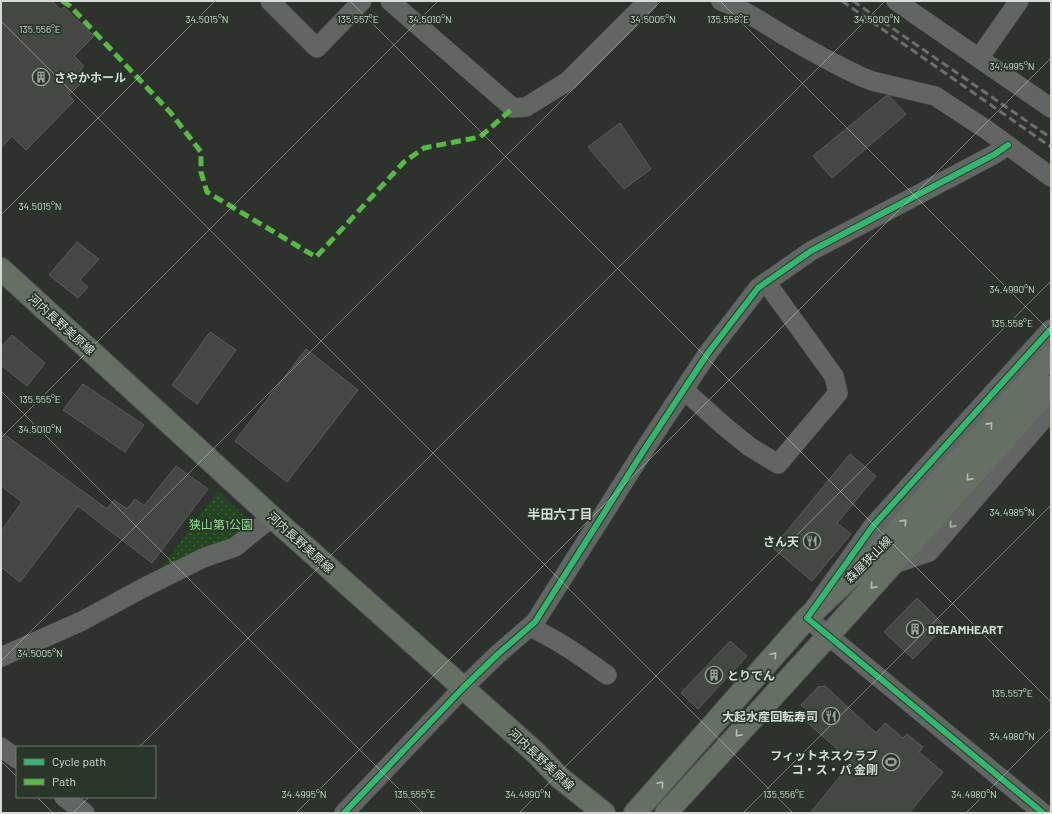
<svg xmlns="http://www.w3.org/2000/svg" width="1052" height="814" viewBox="0 0 1052 814" font-family="Barlow,'Noto Sans JP',sans-serif">
	<defs>
		<pattern id="park-dots" width="8" height="8" patternUnits="userSpaceOnUse"><rect width="8" height="8" fill="#244522"/><path d="M2 2h.1M6 6h.1" fill="none" stroke="#435f41" stroke-width="1.8" stroke-linecap="round"/></pattern>
	</defs>
	<rect width="100%" height="100%" fill="#2d332c"/>
	<path fill="url(#park-dots)" d="M218 491 255 526 236 540 155 576Z"/>
	<path fill="#434842" stroke="#595e59" d="M1 1H52L61 10 64 7 94 36 74 56 84 66 77 74 84 80 69 95 74 101 26 150 12 136 1 148Z
		M886 96H889L906 114 832 178 813 156Z
		M620 123 651 169 624 189 588 147Z
		M77 242 99 259 80 280 88 287 78 298 49 275Z
		M210 332 236 350 197 404 172 385Z
		M12 335 45 363 27 386 1 365V347Z
		M306 349 358 390 287 482 235 441Z
		M83 384 144 425 125 452 63 410Z
		M1 432 107 509 114 500 127 509 135 499 144 506 176 466 208 489 152 563 78 506 20 582 1 567V531L22 502 1 486Z
		M850 454 876 476 837 523 851 534 812 581 773 548Z
		M917 598 945 626 913 659 884 632Z
		M730 641 747 656 698 709 681 693Z
		M825 686 876 733 885 723 903 738 907 734 923 747 919 752 943 772 909 813H810L852 762 802 718 809 711 801 705 818 687Z"/>
	<g fill="none" stroke-linecap="round" stroke-linejoin="round">
		<defs>
			<path id="minor" d="M270 1 317 48 362 1
				M390 1 513 108 526 107 568 81 648 1
				M721 1C742 9 761 21 780 33 807 49 834 64 862 77L872 81 935 96 987 130 1051 177
				M896 1 1051 108
				M979 58 1019 1
				M684 390 724 426 750 447 778 464 838 393 834 376 766 282
				M891 565 929 552 1051 410
				M530 627C558 640 582 657 607 675
				M1 657 82 621 143 588 203 558 235 547 272 517
				M1 747 17 759
				M64 797 85 813
				M344 813 463 688 498 654 535 622 644 450 708 353 758 288 811 251 995 154 1008 145
				M1043 813 807 618 873 526 1051 329"/>
			<path id="major" d="M1 269 272 517 536 753 560 778 604 813
				M635 813 807 618 881 548 1051 356
				M666 813 828 636 1051 387"/>
		</defs>
		<use href="#minor" stroke="#4b514b" stroke-width="20"/>
		<use href="#major" stroke="#4b514b" stroke-width="24"/>
		<use href="#minor" stroke="#626662" stroke-width="19"/>
		<use href="#major" stroke="#656f64" stroke-width="22"/>
		<path stroke="#6b6f6b" stroke-width="3" stroke-dasharray="8 4" stroke-linecap="butt" d="M842 1 1051 147
			M853 1 1051 138"/>
		<path stroke="#58b947" stroke-width="5" stroke-dasharray="10 5" stroke-linecap="butt" d="M62 1 70 6 170 112 201 152V172L207 192 316 257 404 162 424 148 480 137 513 108"/>
		<defs>
			<path id="cycleway" d="M344 813 463 688 498 654 535 622 644 450 708 353 758 288 811 251 995 154 1008 145
				M1043 813 807 618 873 526 1051 329"/>
		</defs>
		<use href="#cycleway" stroke="#2a3629" stroke-width="8"/>
		<use href="#cycleway" stroke="#33b770" stroke-width="6"/>
	</g>
	<defs><path id="oneway-chevron" d="M-2-3.5L2.5 0L-2 3.5" fill="none" stroke-width="1.6" stroke-linecap="round" stroke-linejoin="round"/></defs>
	<g stroke="#b3bbb2">
		<use href="#oneway-chevron" transform="translate(990 425) rotate(-48)"/>
		<use href="#oneway-chevron" transform="translate(969 478) rotate(132)"/>
		<use href="#oneway-chevron" transform="translate(904 522) rotate(-48)"/>
		<use href="#oneway-chevron" transform="translate(873 586) rotate(132)"/>
		<use href="#oneway-chevron" transform="translate(774 655) rotate(-49)"/>
		<use href="#oneway-chevron" transform="translate(738 734) rotate(132)"/>
		<use href="#oneway-chevron" transform="translate(661 784) rotate(-49)"/>
	</g>
	<use stroke="#acb3ac" href="#oneway-chevron" transform="translate(952 525) rotate(131)"/>
	<path fill="none" stroke="#d4dcd4" stroke-width="1" stroke-opacity="0.45" d="M350 1 1051 702M720 1 1051 332M1 21 793 813M1 215 215 1M1 391 423 813M1 438 438 1M1 661 661 1M139 747 885 1M1 761 17 777M37 797 53 813M73 813 89 797M296 813 1051 58M519 813 1051 281M743 813 1051 505M966 813 1051 728"/>
	<defs>
		<symbol id="building-ring" viewBox="-11 -11 22 22"><circle r="9.5" fill="#2a3629" stroke="#9aa199" stroke-width="1.5"/><path d="M-4-6H4V6H1V3H-1V6H-4ZM-2.5-4.3h1.7v1.8h-1.7ZM.8-4.3h1.7v1.8H.8ZM-2.5-1h1.7V.8h-1.7ZM.8-1h1.7V.8H.8Z" fill="#9aa199"/></symbol>
		<symbol id="restaurant-ring" viewBox="-11 -11 22 22"><circle r="9.5" fill="#2a3629" stroke="#9aa199" stroke-width="1.5"/><path d="M-5-6h1v4h1v-4h1v4h1v-4h1v5L-1.5 .5V6h-2V.5L-5-1ZM5-6V6H3V1.5H1.5Q1.5-4 5-6Z" fill="#9aa199"/></symbol>
		<symbol id="stadium-ring" viewBox="-11 -11 22 22"><circle r="9.5" fill="#2a3629" stroke="#9aa199" stroke-width="1.5"/><path d="M0-5a6.5 5 0 1 0 0 10a6.5 5 0 1 0 0-10ZM-3.5-1.8h7v3.6h-7Z" fill="#9aa199"/></symbol>
	</defs>
	<g fill-rule="evenodd">
		<use href="#building-ring" x="31" y="67" width="20" height="20"/>
		<use href="#restaurant-ring" x="802" y="531" width="20" height="20"/>
		<use href="#building-ring" x="905" y="619" width="20" height="20"/>
		<use href="#building-ring" x="704" y="665" width="20" height="20"/>
		<use href="#restaurant-ring" x="821" y="706" width="20" height="20"/>
		<use href="#stadium-ring" x="881" y="752" width="20" height="20"/>
	</g>
	<g text-anchor="middle" dominant-baseline="central" stroke-width="3.5" stroke-linejoin="round" paint-order="stroke">
		<g font-size="12" font-weight="bold" fill="#d4dcd4" stroke="#2a3629" text-anchor="start">
			<text x="54" y="77">さやかホール</text>
			<text x="799" y="541" text-anchor="end">さん天</text>
			<text x="928" y="629">DREAMHEART</text>
			<text x="727" y="675">とりでん</text>
			<text x="818" y="716" text-anchor="end">大起水産回転寿司</text>
			<text x="878" y="755" text-anchor="end">フィットネスクラブ<tspan x="878" dy="14">コ・ス・パ 金剛</tspan></text>
		</g>
		<g font-size="12" fill="#d4dcd4" stroke="#2a3629">
			<text transform="translate(62 324) rotate(42)">河内長野美原線</text>
			<text transform="translate(301 542) rotate(42)">河内長野美原線</text>
			<text transform="translate(868 559) rotate(-45)">森屋狭山線</text>
			<text transform="translate(542 759) rotate(43)">河内長野美原線</text>
		</g>
		<g font-size="12" fill="#90dd88" stroke="#2a3629">
			<text x="221" y="524">狭山第1公園</text>
		</g>
		<g font-size="13" font-weight="bold" fill="#d4dcd4" stroke="#2a3629">
			<text x="560" y="514">半田六丁目</text>
		</g>
	</g>
	<g font-size="10" text-anchor="middle" fill="#d4dcd4" stroke="#2a3629" stroke-width="3.5" stroke-linejoin="round" paint-order="stroke">
		<text x="207" y="23">34.5015°N</text>
		<text x="358" y="23">135.557°E</text>
		<text x="430" y="23">34.5010°N</text>
		<text x="653" y="23">34.5005°N</text>
		<text x="728" y="23">135.558°E</text>
		<text x="877" y="23">34.5000°N</text>
		<text x="40" y="33">135.556°E</text>
		<text x="1012" y="70">34.4995°N</text>
		<text x="40" y="210">34.5015°N</text>
		<text x="1012" y="293">34.4990°N</text>
		<text x="1012" y="327">135.558°E</text>
		<text x="40" y="403">135.555°E</text>
		<text x="40" y="433">34.5010°N</text>
		<text x="1012" y="516">34.4985°N</text>
		<text x="40" y="657">34.5005°N</text>
		<text x="1012" y="697">135.557°E</text>
		<text x="1012" y="740">34.4980°N</text>
		<text x="304" y="798">34.4995°N</text>
		<text x="528" y="798">34.4990°N</text>
		<text x="974" y="798">34.4980°N</text>
		<text x="415" y="798">135.555°E</text>
		<text x="784" y="798">135.556°E</text>
	</g>
	<rect width="1052" height="814" fill="none" stroke="#d4dcd4" stroke-width="4"/>
	<rect x="16" y="746" width="140" height="52" fill="#2a3629" stroke="#6e786d"/>
	<rect x="24" y="759" width="20" height="6" fill="#33b770" stroke="#6e786d"/>
	<text x="52" y="766" font-size="12" fill="#d4dcd4">Cycle path</text>
	<rect x="24" y="779" width="20" height="6" fill="#58b947" stroke="#6e786d"/>
	<text x="52" y="786" font-size="12" fill="#d4dcd4">Path</text>
</svg>
